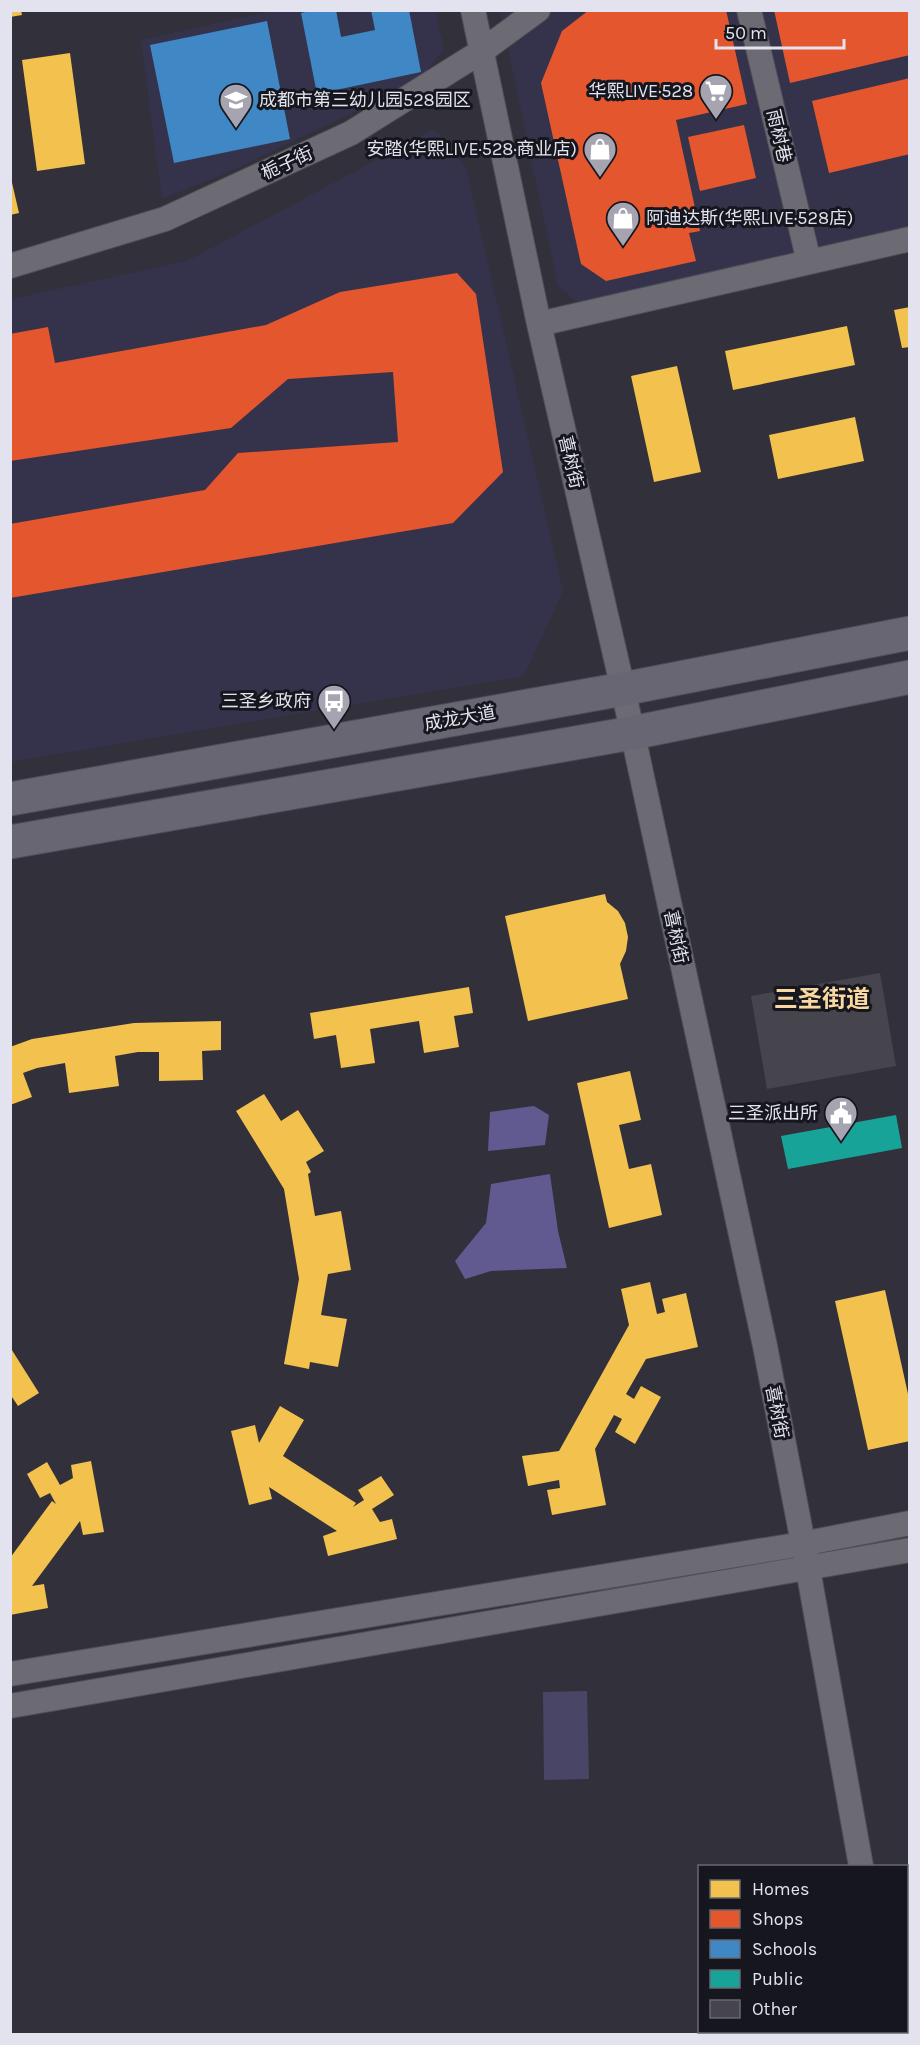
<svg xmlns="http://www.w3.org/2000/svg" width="920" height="2045" viewBox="0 0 920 2045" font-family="Karla,'Noto Sans SC',sans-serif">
	<rect width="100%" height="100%" fill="#32303b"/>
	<path fill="#35334b" d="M435 10 444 49 416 83 224 174 162 199 141 40 271 11Z
		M500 11H909V229L581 305 558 286Z
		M434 129 466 168 563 591 524 676 11 762V299L187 261Z"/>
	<path fill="#484567" d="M587 1691 589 1779 544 1780 543 1692Z"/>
	<path fill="#605a90" d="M534 1106 549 1115 545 1145 488 1151 490 1112Z
		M550 1174 558 1231 567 1268 491 1271 465 1279 455 1261 486 1223 491 1184Z"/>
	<path fill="#f2c14e" d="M10 10H21L22 15 10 17Z
		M70 53 85 164 37 171 22 60Z
		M10 174 19 213 10 215Z
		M910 307V347L902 348 894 310Z
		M847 326 855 365 733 390 725 351Z
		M677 366 701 472 654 482 631 376Z
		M855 417 864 461 778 479 769 435Z
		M605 894 607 902 618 911 625 923 628 937 626 951 620 964 628 999 528 1021 505 916Z
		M469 987 473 1013 454 1016 459 1047 424 1053 419 1021 370 1029 375 1063 341 1068 336 1035 314 1039 310 1013Z
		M221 1021V1050L202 1051 203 1080 159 1081V1052H138L115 1056 119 1086 69 1093 65 1063 37 1068 23 1073 32 1097 10 1105V1047L32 1039 134 1023Z
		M630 1071 641 1120 619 1125 629 1169 651 1164 662 1215 609 1228 577 1083Z
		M264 1094 281 1121 298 1110 324 1151 306 1162 311 1172 308 1174 315 1216 341 1211 351 1270 328 1274 321 1315 347 1319 338 1367 310 1362 309 1369 284 1364 299 1279 284 1189 236 1111Z
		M650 1282 657 1314 665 1312 662 1299 686 1293 698 1347 646 1359 626 1394 634 1399 641 1386 661 1397 635 1444 615 1432 622 1419 614 1415 595 1449 606 1505 552 1515 547 1490 560 1488 559 1480 528 1486 522 1456 559 1451 629 1325 621 1289Z
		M885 1290 910 1403V1441L868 1450 835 1301Z
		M10 1347 39 1393 18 1406 10 1394Z
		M280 1406 304 1420 283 1456 356 1503 353 1507 364 1500 358 1490 381 1476 394 1495 372 1509 380 1522 392 1519 397 1539 328 1556 323 1536 337 1531 269 1487 272 1499 249 1505 231 1431 255 1425 259 1443Z
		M91 1461 104 1532 83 1535 80 1521 32 1586 44 1584 48 1608 10 1615V1558L52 1501 56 1504 50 1493 40 1498 27 1474 47 1462 60 1485 73 1478 71 1465Z"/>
	<path fill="#e4572e" d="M589 10H726L747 104 676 120 700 231 689 233 696 261 606 281 581 264 541 83 562 31Z
		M774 10H910V55L790 83Z
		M910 78V154L829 173 812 101Z
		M744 125 756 178 700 191 688 137Z
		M457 273 476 294 503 472 453 523 10 598V524L205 490 238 453 398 442 393 372 288 379 231 428 10 461V334L48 327 55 363 266 325 340 292Z"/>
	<path fill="#3f88c5" d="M314 10H336L341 37 375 30 371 10H409L421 72 317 94 301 13Z
		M267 21 290 139 174 163 150 45Z"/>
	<path fill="#17a398" d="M896 1115 902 1148 788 1169 781 1136Z"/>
	<path fill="#46454e" d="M880 973 896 1066 767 1089 751 996Z"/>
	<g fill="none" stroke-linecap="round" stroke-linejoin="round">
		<defs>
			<path id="minor" d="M473 10 539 324 623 689 765 1346 808 1569 861 1866
				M749 10 809 262
				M10 266 165 219 351 133 482 51 538 10
				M539 324 910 239
				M10 1674 802 1544 910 1523
				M10 1706 910 1550
				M891 2032 892 2034"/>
			<path id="highway" d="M10 799 623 689 910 633
				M10 842 632 733 910 677"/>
		</defs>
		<use href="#minor" stroke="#4f4e57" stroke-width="26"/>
		<use href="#highway" stroke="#4f4e57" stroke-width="35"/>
		<use href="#minor" stroke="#6c6b73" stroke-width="24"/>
		<use href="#highway" stroke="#686672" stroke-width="33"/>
	</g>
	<defs>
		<symbol id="supermarket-pin" viewBox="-11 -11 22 30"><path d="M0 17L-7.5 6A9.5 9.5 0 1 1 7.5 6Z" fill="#a5a4b0" stroke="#16161e"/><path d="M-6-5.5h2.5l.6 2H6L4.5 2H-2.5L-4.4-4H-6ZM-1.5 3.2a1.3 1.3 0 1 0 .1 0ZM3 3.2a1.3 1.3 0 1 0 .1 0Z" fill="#fff"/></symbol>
		<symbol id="school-pin" viewBox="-11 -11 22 30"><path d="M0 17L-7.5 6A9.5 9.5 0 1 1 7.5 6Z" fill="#a5a4b0" stroke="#16161e"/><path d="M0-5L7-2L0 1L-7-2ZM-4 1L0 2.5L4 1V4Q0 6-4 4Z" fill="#fff"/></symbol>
		<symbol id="shop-pin" viewBox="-11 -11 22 30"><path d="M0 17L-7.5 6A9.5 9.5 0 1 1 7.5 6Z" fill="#a5a4b0" stroke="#16161e"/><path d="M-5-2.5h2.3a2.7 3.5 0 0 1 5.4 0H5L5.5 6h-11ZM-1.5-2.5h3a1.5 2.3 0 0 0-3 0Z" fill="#fff"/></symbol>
		<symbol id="bus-pin" viewBox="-11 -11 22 30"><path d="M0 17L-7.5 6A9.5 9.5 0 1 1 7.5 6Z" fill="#a5a4b0" stroke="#16161e"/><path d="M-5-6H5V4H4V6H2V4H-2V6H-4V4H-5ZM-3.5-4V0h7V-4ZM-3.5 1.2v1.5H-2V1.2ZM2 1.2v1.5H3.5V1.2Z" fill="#fff"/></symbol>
		<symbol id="civic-pin" viewBox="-11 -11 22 30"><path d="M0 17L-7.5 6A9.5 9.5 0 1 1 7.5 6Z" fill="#a5a4b0" stroke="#16161e"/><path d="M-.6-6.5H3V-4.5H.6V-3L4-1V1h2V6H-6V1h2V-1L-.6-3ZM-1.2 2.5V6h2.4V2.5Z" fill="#fff"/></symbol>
	</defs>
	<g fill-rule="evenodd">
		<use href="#supermarket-pin" x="697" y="72" width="38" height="52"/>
		<use href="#school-pin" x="217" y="81" width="38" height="52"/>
		<use href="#shop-pin" x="581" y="130" width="38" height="52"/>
		<use href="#shop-pin" x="604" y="199" width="38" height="52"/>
		<use href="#bus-pin" x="315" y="682" width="38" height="52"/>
		<use href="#civic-pin" x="822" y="1094" width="38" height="52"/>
	</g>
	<g text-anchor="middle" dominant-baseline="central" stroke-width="6" stroke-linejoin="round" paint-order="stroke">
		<g font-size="18" fill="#e3e3ef" stroke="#16161e" text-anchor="end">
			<text x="693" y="91">华熙LIVE·528</text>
			<text x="259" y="100" text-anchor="start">成都市第三幼儿园528园区</text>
			<text x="577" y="149">安踏(华熙LIVE·528·商业店)</text>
			<text x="646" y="218" text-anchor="start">阿迪达斯(华熙LIVE·528店)</text>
			<text x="311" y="701">三圣乡政府</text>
			<text x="818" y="1113">三圣派出所</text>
		</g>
		<g font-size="18" fill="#e3e3ef" stroke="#16161e">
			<text transform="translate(779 136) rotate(77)">雨树巷</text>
			<text transform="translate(287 163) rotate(-25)">栀子街</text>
			<text transform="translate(571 462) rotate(77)">喜树街</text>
			<text transform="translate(460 718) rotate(-10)">成龙大道</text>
			<text transform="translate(676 937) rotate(78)">喜树街</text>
			<text transform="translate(777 1412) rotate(79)">喜树街</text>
		</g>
		<g font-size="24" font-weight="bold" fill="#fad8a1" stroke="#16161e">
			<text x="822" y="999">三圣街道</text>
		</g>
	</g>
	<rect width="920" height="2045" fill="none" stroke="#e3e3ef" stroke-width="24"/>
	<rect x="698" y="1865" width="210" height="168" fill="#16161e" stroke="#686872" stroke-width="1.5"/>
	<rect x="710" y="1880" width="30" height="18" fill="#f2c14e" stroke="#686872" stroke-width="1.5"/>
	<text x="752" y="1895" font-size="18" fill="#e3e3ef">Homes</text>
	<rect x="710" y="1910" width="30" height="18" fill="#e4572e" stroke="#686872" stroke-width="1.5"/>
	<text x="752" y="1925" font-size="18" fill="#e3e3ef">Shops</text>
	<rect x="710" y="1940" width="30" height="18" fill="#3f88c5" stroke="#686872" stroke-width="1.5"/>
	<text x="752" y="1955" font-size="18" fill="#e3e3ef">Schools</text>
	<rect x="710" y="1970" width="30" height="18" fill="#17a398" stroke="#686872" stroke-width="1.5"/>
	<text x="752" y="1985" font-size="18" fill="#e3e3ef">Public</text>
	<rect x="710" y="2000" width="30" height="18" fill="#46454e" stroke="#686872" stroke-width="1.5"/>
	<text x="752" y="2015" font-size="18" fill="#e3e3ef">Other</text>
	<path d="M716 39v9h128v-9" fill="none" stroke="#e3e3ef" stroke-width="3"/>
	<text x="725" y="39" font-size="18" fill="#e3e3ef" stroke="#16161e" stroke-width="4.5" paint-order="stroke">50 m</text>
</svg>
